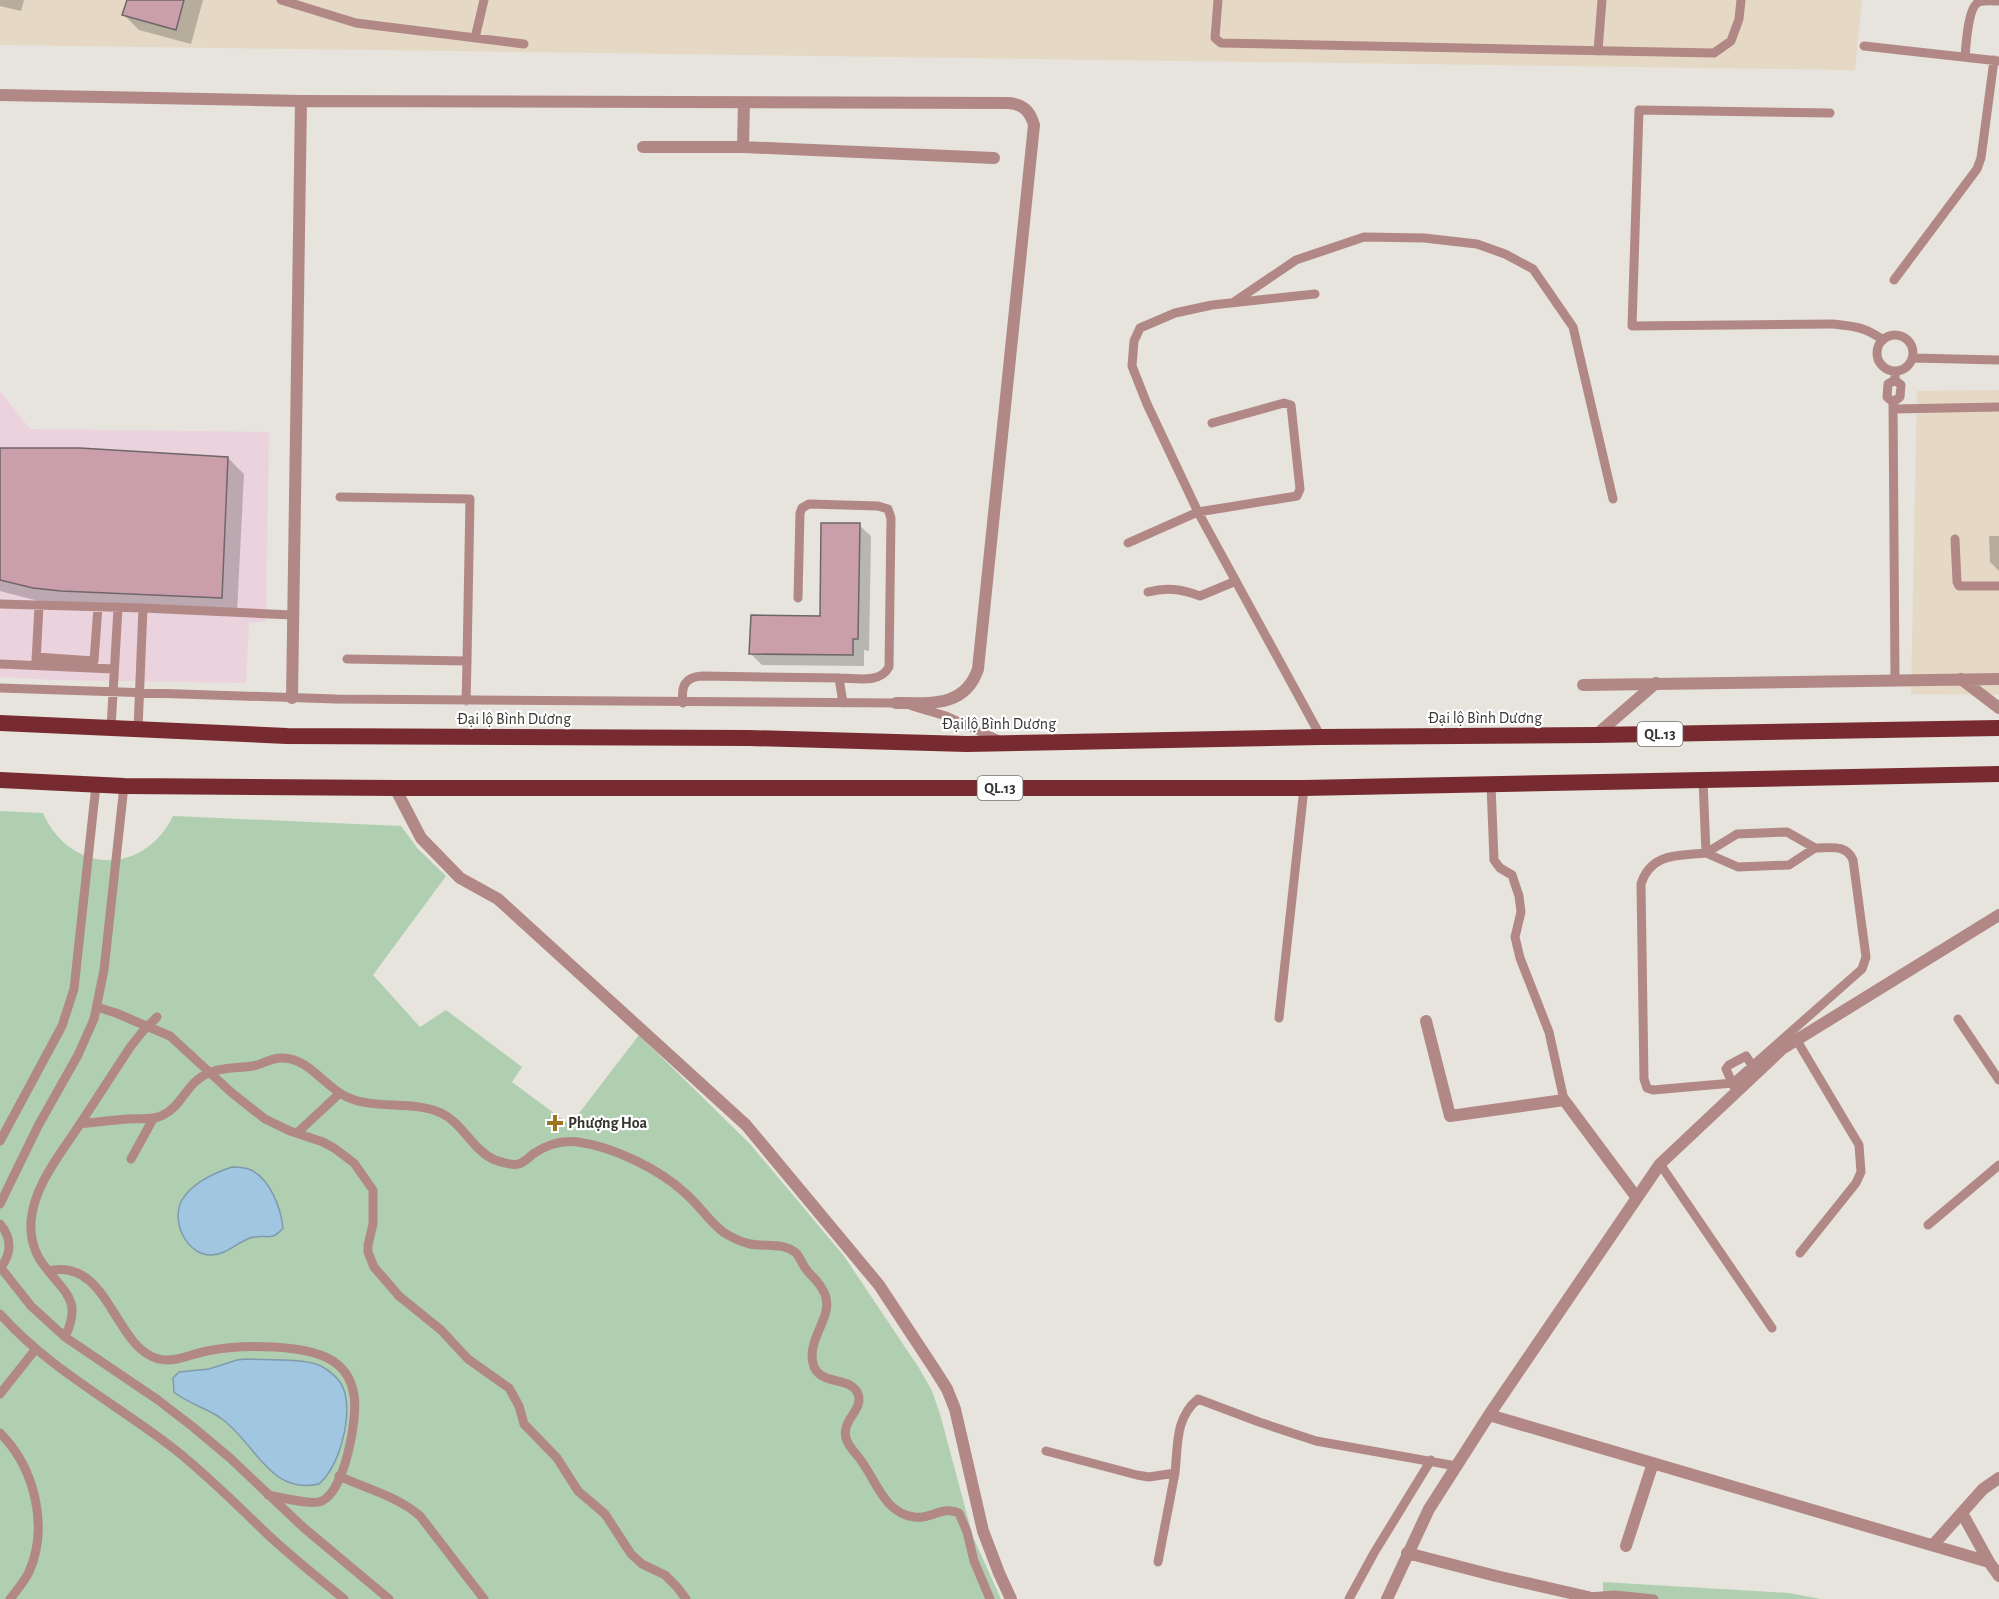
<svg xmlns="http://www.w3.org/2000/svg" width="1999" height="1599" viewBox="0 0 1999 1599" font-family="'Alegreya Sans',sans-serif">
	<rect width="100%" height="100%" fill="#e6e4dc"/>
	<path fill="#ebd3dd" d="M0 391 30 429 269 432 266 621 249 623 246 683 53 680 0 677Z"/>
	<path fill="#e5d9c5" d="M0 0H1862L1855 70 0 45Z
		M1999 390V695L1911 694 1917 391Z"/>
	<path fill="#afcfb0" d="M0 811 43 813C70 874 143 877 173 816L401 826 418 849 446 876 373 975 420 1027 446 1010 522 1067 512 1082 570 1125 639 1035 750 1144 844 1256 919 1368 932 1391 940 1414 973 1537 1001 1599H0Z
		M1603 1582 1789 1593 1821 1599H1603Z"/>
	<path fill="#a0c6e1" stroke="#809aac" stroke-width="1.5" d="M232 1167C238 1167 245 1167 251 1170 270 1179 281 1208 283 1228 271 1243 265 1233 250 1238 236 1243 228 1254 212 1255 187 1256 170 1221 182 1200 192 1183 214 1173 232 1167Z
		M246 1359C265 1360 305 1358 321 1366 331 1371 342 1381 345 1393 351 1420 340 1465 319 1484 270 1495 256 1444 222 1419 208 1408 188 1404 174 1392L173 1378 179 1372 209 1369 237 1360Z"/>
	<path fill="#0003" d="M0 0H24L21 11 0 6Z
		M128 0H203L191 44 139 30 124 15Z
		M0 449 228 458 244 474 237 613 50 604 0 591Z
		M859 525 871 536 869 651 864 650V666L762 665 751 654 821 617Z
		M1989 536H1999V571L1990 562Z"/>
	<path fill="#cb9eac" stroke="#6e6668" stroke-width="1.5" d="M127 0H184L176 30 122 15Z
		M0 448H80L228 457 222 598 61 591 33 588 0 580Z
		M821 523H860L858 639H853V655L749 654 751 615 820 616Z"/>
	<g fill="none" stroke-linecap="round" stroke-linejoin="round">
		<path stroke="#b28887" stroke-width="9" d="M281 0 356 23 524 44
			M1218 0 1215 38 1221 43 1714 53 1731 41 1739 19 1741 0
			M475 38 484 0
			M1864 46 1999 61
			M1598 51 1602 0
			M1965 57C1966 45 1968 6 1979 2 1985 0 1993 1 1999 1
			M1830 113 1639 110 1632 326 1832 324C1853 326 1865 327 1883 340
			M1894 280 1977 169 1981 158 1994 60
			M1315 294 1212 305 1175 313 1140 328 1134 341 1132 366 1147 404 1198 512 1321 737
			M1234 302 1296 260 1364 237 1424 238 1477 244 1505 254 1533 269 1573 327 1613 499
			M1877 353a18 18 0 1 1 36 0a18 18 0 1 1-36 0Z
			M1912 358 1999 360
			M1895 380 1888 384 1887 397 1893 402 1895 679
			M1893 402 1900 397 1901 385 1895 380V374
			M1893 409 1999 407
			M340 497 470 499 467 661 347 659
			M1955 539 1957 582 1959 586H1999
			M1128 543 1198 512 1297 496 1300 489 1291 405 1284 403 1212 423
			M1148 592C1167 587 1181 589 1200 596L1236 581
			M798 598 800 513 802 508 809 504 878 506 888 509 891 518 889 667C880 684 856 678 839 678
			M0 604 143 608 292 615
			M36 657 94 661 98 607
			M36 661 39 606
			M0 664 114 669
			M0 688 336 699 896 703
			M466 701 467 661
			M683 703C681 687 684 677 702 676L839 678 843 703
			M912 706 946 716 997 739
			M111 728 118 608
			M138 729 143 608
			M1703 780 1706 853C1679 856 1651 852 1641 884L1644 1079 1647 1088 1653 1090 1733 1083 1862 969 1866 957 1853 860C1846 844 1831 848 1815 848
			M1491 785 1494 860 1500 868 1512 875 1519 896 1521 912 1515 937 1520 958 1549 1032 1564 1100
			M1787 832 1815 848 1789 865 1738 867 1706 853 1737 834Z
			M97 1007 116 1013 170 1036 232 1093 265 1119 290 1131 323 1142 334 1148 354 1163 373 1190V1224L368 1245V1252L374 1267 399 1296 441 1330 468 1359 509 1388 519 1406 524 1424 557 1458 578 1491 605 1514 631 1554 642 1564 665 1575 677 1587 686 1599
			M1279 1018 1304 788
			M1958 1019 1999 1080
			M1796 1039 1859 1145 1861 1172 1856 1183 1800 1253
			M1734 1087 1726 1069 1729 1065 1746 1056 1755 1070
			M80 1124C96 1122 112 1120 128 1119 140 1118 152 1121 163 1115 178 1108 184 1092 196 1081 214 1066 232 1069 253 1066 263 1064 271 1058 281 1058 309 1057 324 1087 347 1097 374 1110 414 1100 441 1113 463 1123 472 1150 495 1160 502 1162 511 1166 518 1164 524 1163 528 1158 533 1154 546 1145 562 1140 578 1142 614 1147 659 1169 685 1193 699 1205 709 1221 723 1232 731 1237 741 1242 750 1244 765 1247 783 1242 796 1253 800 1257 802 1264 806 1269 810 1275 817 1280 821 1287 838 1311 812 1331 812 1355 812 1390 850 1373 858 1394 864 1410 841 1420 846 1438 848 1447 857 1454 862 1462 877 1483 885 1513 914 1517 931 1520 942 1505 959 1513L967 1532 974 1561 990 1599
			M297 1133 340 1093
			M0 1141 62 1026 74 989 96 785
			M131 1159 153 1119
			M1660 1164 1772 1328
			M0 1204 38 1126 78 1055 94 1019 104 970 124 786
			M0 1224C12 1238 12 1254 0 1268
			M1928 1225 1999 1165
			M1 1268 31 1306 65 1337 158 1400 193 1427 230 1458 304 1528 389 1599
			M48 1271C109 1256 114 1349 159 1359 175 1363 191 1354 207 1351 238 1344 312 1343 337 1364 346 1371 352 1383 354 1395 358 1418 345 1490 322 1501 311 1506 281 1497 268 1495
			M0 1314C49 1369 115 1403 173 1448 205 1473 234 1502 264 1531 289 1555 317 1577 344 1599
			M65 1337C82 1301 66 1294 46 1268 35 1255 30 1238 31 1221 34 1186 59 1156 78 1127 96 1100 113 1073 131 1046L143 1031 157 1017
			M0 1394 35 1350
			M0 1433C35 1468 49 1527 29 1572 24 1582 17 1590 10 1599
			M1046 1451 1137 1475 1149 1477 1175 1473C1178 1445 1175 1418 1198 1399L1259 1422 1316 1441 1456 1466
			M339 1476C367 1489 397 1496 420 1516L484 1599
			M1158 1562 1175 1473
			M1588 1597 1615 1595 1654 1599
			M1349 1599 1374 1553 1431 1460"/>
		<path stroke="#b28887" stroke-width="12" d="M0 95 301 101 1008 103C1023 104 1030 111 1034 125L978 669C965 708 929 703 896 703
			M643 147H743L994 158
			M743 147 744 102
			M1961 679 1999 708
			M1583 685 1999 679
			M292 698 301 101
			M1596 735 1656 683
			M395 788 421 838 460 878 498 899 746 1125 879 1285 935 1370 947 1389 955 1409 983 1531 999 1573 1011 1599
			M1426 1021 1450 1116 1564 1100 1637 1198
			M1489 1415 1989 1562
			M1962 1513 1989 1562 1999 1576
			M1933 1545 1983 1489 1999 1478
			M1626 1546 1653 1463
			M1407 1553 1496 1576 1588 1597V1599
			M1387 1599 1429 1509 1489 1415 1660 1164 1782 1049 1999 915"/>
		<path stroke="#772a2f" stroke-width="16" d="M0 723 287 736 749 738 967 744 1321 737 1596 735 1999 728
			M0 780 124 786 395 788H1304L1999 774"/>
	</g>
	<path fill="#9d7522" stroke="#fff" stroke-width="2" d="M552 1114h6v6h6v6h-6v6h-6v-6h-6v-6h6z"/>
	<g text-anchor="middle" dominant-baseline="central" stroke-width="4.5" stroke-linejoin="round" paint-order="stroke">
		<g fill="#fff" stroke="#727270" stroke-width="1.5">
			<rect x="1637.5" y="722" width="45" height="24" rx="4.5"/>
			<rect x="977.5" y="776" width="45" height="24" rx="4.5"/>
		</g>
		<g font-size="15" font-weight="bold" fill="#353532">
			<text x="1660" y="734">QL.13</text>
			<text x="1000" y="788">QL.13</text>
		</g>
		<g font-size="16" fill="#353532" stroke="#fff">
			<text x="1485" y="718">Đại lộ Bình Dương</text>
			<text x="514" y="719">Đại lộ Bình Dương</text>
			<text x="999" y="724">Đại lộ Bình Dương</text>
		</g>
		<g font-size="16" font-weight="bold" fill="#353532" stroke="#fff" text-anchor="start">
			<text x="568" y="1123">Phượng Hoa</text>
		</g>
	</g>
</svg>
